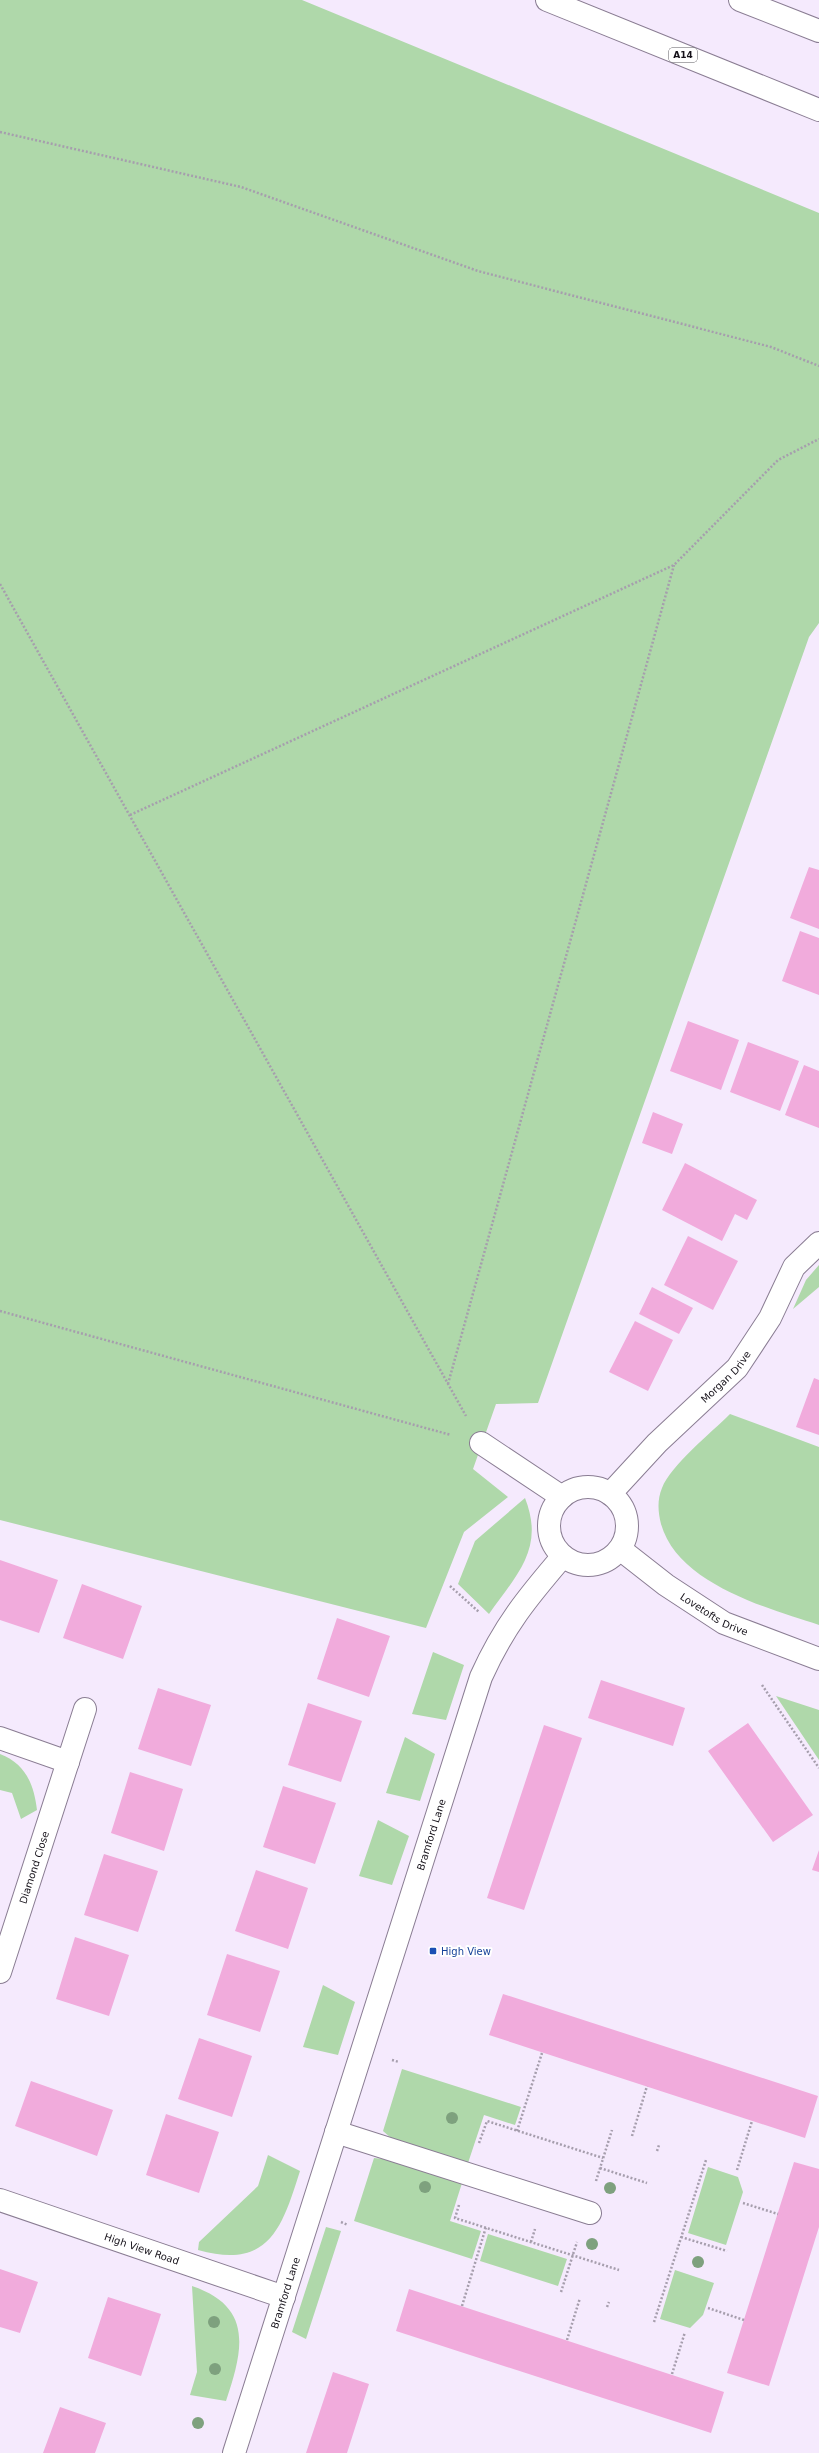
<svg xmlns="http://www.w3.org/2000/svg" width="819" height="2453" viewBox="0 0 819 2453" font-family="'DejaVu Sans',sans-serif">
	<rect width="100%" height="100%" fill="#f5eafd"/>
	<path fill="#afd8aa" d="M0 0H302L819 213V623L809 637 538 1403 496 1404 473 1469 508 1497 464 1532 426 1628 0 1520Z
		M819 1265V1287L793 1309 806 1280Z
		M730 1414 819 1447V1625C767 1608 678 1584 661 1524 658 1512 657 1500 662 1488 671 1465 711 1433 730 1414Z
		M525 1498C545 1549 517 1574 489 1614L458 1584 475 1541Z
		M433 1652 464 1665 446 1720 412 1714Z
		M776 1696 819 1710V1760Z
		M405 1737 435 1754 420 1801 386 1793Z
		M0 1754C26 1764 34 1785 37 1810L21 1819 12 1793 0 1790Z
		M378 1820 409 1836 392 1885 359 1876Z
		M323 1985 355 2002 338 2055 303 2047Z
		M402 2069 521 2107 515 2125 484 2115 468 2163 391 2138 383 2131Z
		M268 2155 300 2171C282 2228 269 2270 198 2250L199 2242 258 2186Z
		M374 2158 384 2159 462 2183 450 2221 481 2231 472 2259 354 2221Z
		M708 2167 738 2177 743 2192 726 2245 688 2233Z
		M326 2227 341 2231 306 2339 292 2332Z
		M488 2234 567 2259 558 2286 480 2261Z
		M675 2270 714 2283 703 2315 690 2328 660 2319Z
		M192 2286C254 2307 243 2350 226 2401L190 2395 197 2372Z"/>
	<path fill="#f1abdc" d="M809 867 819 870V929L790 918Z
		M800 931 819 938V995L782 981Z
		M688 1021 739 1040 721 1090 670 1071Z
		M748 1042 799 1061 780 1111 730 1092Z
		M804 1065 819 1071V1128L785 1115Z
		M653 1112 683 1124 672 1154 642 1143Z
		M685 1163 757 1200 747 1220 735 1214 722 1241 662 1210Z
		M688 1236 738 1261 713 1310 664 1285Z
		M652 1287 693 1308 679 1334 639 1314Z
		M635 1321 673 1340 648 1391 609 1372Z
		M814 1378 819 1380V1435L796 1427Z
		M0 1560 58 1580 39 1633 0 1620Z
		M82 1584 142 1606 123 1659 63 1638Z
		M337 1618 390 1636 369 1697 317 1679Z
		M601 1680 685 1708 673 1746 588 1718Z
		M158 1688 211 1705 191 1766 138 1749Z
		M308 1703 362 1721 341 1782 288 1765Z
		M748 1723 813 1815 773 1842 708 1751Z
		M544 1725 582 1738 524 1910 487 1898Z
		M130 1772 183 1789 164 1851 111 1833Z
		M283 1786 336 1803 315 1864 263 1847Z
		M819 1850V1872L812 1870Z
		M104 1854 158 1871 138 1932 84 1915Z
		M256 1870 308 1888 288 1949 235 1931Z
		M75 1937 129 1955 109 2016 56 1999Z
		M227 1954 280 1971 260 2032 207 2015Z
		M503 1994 818 2096 805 2138 489 2035Z
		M199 2038 252 2056 232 2117 178 2099Z
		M31 2081 113 2110 97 2156 15 2126Z
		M166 2114 219 2132 199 2193 146 2175Z
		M794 2162 819 2169V2227L769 2386 727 2373Z
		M0 2269 38 2282 20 2333 0 2327Z
		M409 2289 724 2392 711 2433 396 2331Z
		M108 2297 161 2314 141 2376 88 2358Z
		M333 2372 369 2384 347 2453H306Z
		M60 2407 106 2423 95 2453H43Z"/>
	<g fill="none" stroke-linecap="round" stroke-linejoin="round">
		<defs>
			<g id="minor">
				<path d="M481 1443 562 1497"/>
				<circle cx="588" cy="1526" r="39"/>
				<path id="s1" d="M610 1494 657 1443 737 1368 770 1318 794 1267 819 1243"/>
				<path id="s2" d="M620 1549 666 1585 724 1623 819 1659"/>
				<path d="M0 1738 68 1762"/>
				<path id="s3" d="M0 1972 85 1709"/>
				<path d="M336 2132 590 2213"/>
				<path id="s4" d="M0 2200 284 2297"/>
				<path id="s5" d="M234 2453 481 1677C504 1626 527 1598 563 1556"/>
			</g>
			<path id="highway" d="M547 0 819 110
				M740 0 819 31"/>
		</defs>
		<use href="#minor" stroke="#8a7d93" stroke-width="24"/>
		<use href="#highway" stroke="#8a7d93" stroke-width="24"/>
		<path stroke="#a69ead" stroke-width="2.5" stroke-dasharray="2 2" stroke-linecap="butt" d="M0 132 241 187 478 271 771 347 819 366
			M0 584 466 1416
			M130 815 674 565 778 460 819 439
			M0 1311 451 1435
			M448 1384 674 565
			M450 1586 479 1612
			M762 1685 819 1768
			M392 2060 399 2062
			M517 2131 542 2053
			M632 2136 647 2086
			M479 2143 487 2121 603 2158
			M657 2151 659 2145
			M600 2168 647 2183
			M737 2170 752 2121
			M596 2181 612 2130
			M743 2203 778 2214
			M459 2205 455 2218 619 2270
			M341 2222 348 2225
			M681 2237 727 2251
			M531 2242 535 2229
			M561 2292 577 2242
			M462 2306 486 2227
			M607 2307 609 2302
			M708 2308 744 2320
			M654 2322 706 2160
			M567 2340 580 2298
			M672 2374 685 2332"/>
		<use href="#minor" stroke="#fff" stroke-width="22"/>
		<use href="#highway" stroke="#fff" stroke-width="22"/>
	</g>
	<g fill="#7ea17e">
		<circle cx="452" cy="2118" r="6"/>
		<circle cx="425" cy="2187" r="6"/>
		<circle cx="610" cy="2188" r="6"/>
		<circle cx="592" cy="2244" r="6"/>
		<circle cx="698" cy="2262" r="6"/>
		<circle cx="214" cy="2322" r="6"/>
		<circle cx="215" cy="2369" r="6"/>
		<circle cx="198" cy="2423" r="6"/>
	</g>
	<rect fill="#1a4fb4" stroke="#fff" stroke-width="1.5" x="429" y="1947" width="8" height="8" rx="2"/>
	<g text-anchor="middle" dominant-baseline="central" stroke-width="4" stroke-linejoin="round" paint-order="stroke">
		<rect fill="#fff" stroke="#5b585e" stroke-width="1" x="669" y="48" width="28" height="14" rx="3"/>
		<g font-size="9" font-weight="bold" fill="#151119">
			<text x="683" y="55">A14</text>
		</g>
		<g font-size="10" fill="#151119" stroke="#fff">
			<text stroke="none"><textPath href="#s1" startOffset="165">Morgan Drive</textPath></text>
			<text stroke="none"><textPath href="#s2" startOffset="115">Lovetofts Drive</textPath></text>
			<text stroke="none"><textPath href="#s5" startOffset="649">Bramford Lane</textPath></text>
			<text stroke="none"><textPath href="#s3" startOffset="110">Diamond Close</textPath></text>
			<text stroke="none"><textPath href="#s4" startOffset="150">High View Road</textPath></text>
			<text stroke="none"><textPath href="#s5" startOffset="168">Bramford Lane</textPath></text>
		</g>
		<g font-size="10" fill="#164399" stroke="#fff" text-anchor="start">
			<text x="441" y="1951">High View</text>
		</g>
	</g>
</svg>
